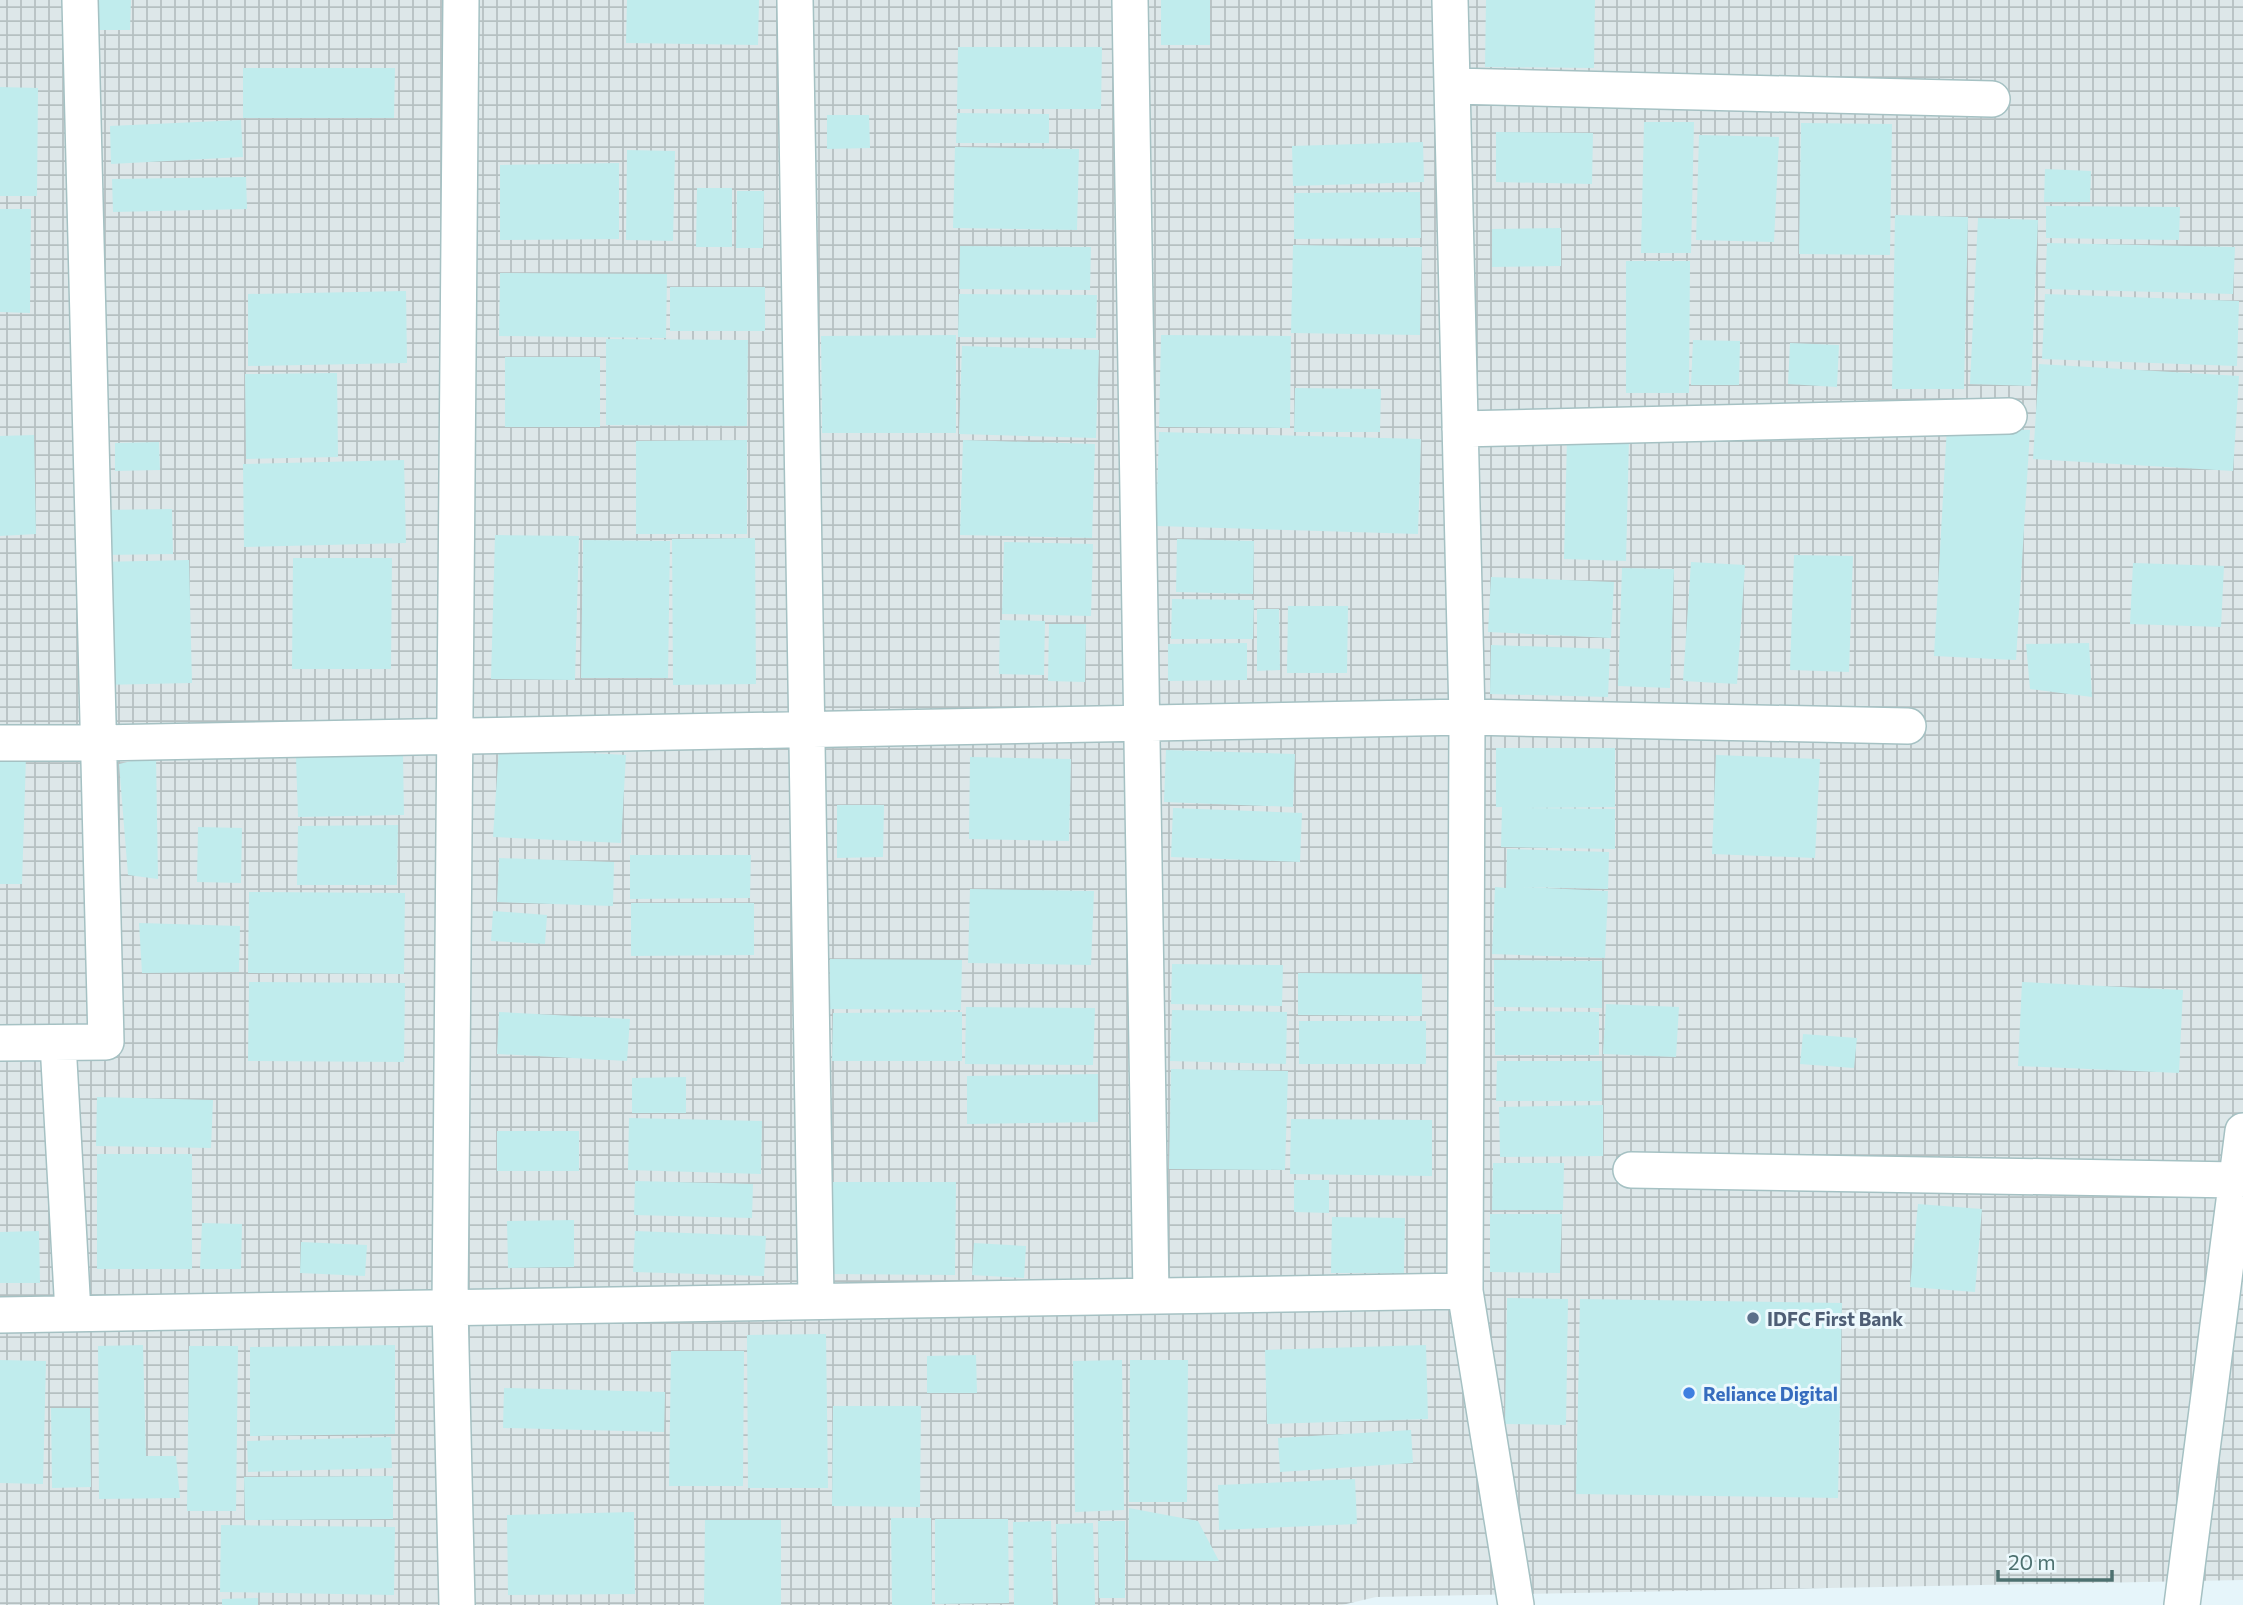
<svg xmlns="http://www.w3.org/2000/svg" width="2243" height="1605" viewBox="0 0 2243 1605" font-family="Commissioner,sans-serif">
	<defs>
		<pattern id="industrial-grid" width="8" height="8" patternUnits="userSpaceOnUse" patternTransform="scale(1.75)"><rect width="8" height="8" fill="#dde7e9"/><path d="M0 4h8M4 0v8" fill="none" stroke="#b5c0c1"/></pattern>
	</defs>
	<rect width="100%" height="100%" fill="#e6f5fa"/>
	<path fill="url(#industrial-grid)" d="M0 0H2243V1580L1376 1597 1342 1605H0Z"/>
	<path fill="#c0eced" d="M96 0H131L130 30H95Z
		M627 0H759L758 45 626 43Z
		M1161 0H1210V45H1161Z
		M1486 0H1595L1594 68 1485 67Z
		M958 47H1102L1101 109H957Z
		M243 68H395L394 118H243Z
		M0 87 38 88 37 196H0Z
		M957 113 1049 114V143H956Z
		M827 115H869L870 148 827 149Z
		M241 120 243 157 111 164 110 126Z
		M1644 122H1694L1691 253H1641Z
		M1801 123 1892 124 1890 255 1799 254Z
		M1496 132 1593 133 1592 184 1496 182Z
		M1699 135 1779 137 1774 242 1696 240Z
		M1423 142 1424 182 1293 186 1292 146Z
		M955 147 1079 149 1077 230 953 228Z
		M627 150 675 151 673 241 626 240Z
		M619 163V239L500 240V165Z
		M2045 169 2091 171 2090 202H2044Z
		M246 177 247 209 113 212 112 179Z
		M697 188H732V247H696Z
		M737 191H764L763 248H736Z
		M1420 192 1421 238 1294 239V193Z
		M2046 206 2180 207 2179 240 2046 238Z
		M0 209H31L30 313 0 312Z
		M1895 215 1968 217 1964 389H1892Z
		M1978 218 2038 220 2031 386 1970 384Z
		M1561 228V266L1492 267V229Z
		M2047 243 2235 247 2233 294 2045 289Z
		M1293 245 1422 247 1420 335 1291 333Z
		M960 246 1091 247 1090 290 959 289Z
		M1626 261H1690L1689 393H1626Z
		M500 273 667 274 666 338 499 336Z
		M670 287H765V331H670Z
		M406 291 407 363 248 366V294Z
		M959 294 1097 295 1096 338 958 337Z
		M2045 294 2239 301 2237 366 2042 359Z
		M956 335V433H822L821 336Z
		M1161 335 1291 336 1290 428 1159 427Z
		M606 339 748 340 747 426 606 425Z
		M1693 340 1740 341 1739 385H1691Z
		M1790 343 1839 345 1837 387 1788 384Z
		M962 346 1099 350 1096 438 959 434Z
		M505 357H600V427H505Z
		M2039 364 2239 376 2233 471 2033 459Z
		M337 373 338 457 246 459 245 374Z
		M1295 388 1381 389 1380 432H1294Z
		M1947 426 2030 430 2016 660 1934 656Z
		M1159 432 1421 439 1418 534 1156 526Z
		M34 435 36 534 0 536V436Z
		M1567 438 1629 439 1626 561 1564 559Z
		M747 440V534H636V441Z
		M963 440 1095 444 1092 538 960 535Z
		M159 442 160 470 115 471V443Z
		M404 460 406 543 244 547 243 464Z
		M172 509 173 554 102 555 101 510Z
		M495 535 579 536 575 680 491 679Z
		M755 538 756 684 673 685 672 539Z
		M1177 539 1254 541 1253 594 1176 592Z
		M583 540 670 541 668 678H581Z
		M1004 542 1093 544 1091 616 1002 614Z
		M1794 555 1853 556 1849 672 1790 670Z
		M293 558H392L391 669H292Z
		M189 560 192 683 100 685 98 562Z
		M1691 562 1745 565 1737 684 1683 681Z
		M2133 563 2224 566 2221 627 2130 624Z
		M1622 568 1674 569 1670 688 1618 686Z
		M1491 577 1614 582 1611 638 1488 632Z
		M1172 599 1254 600 1253 639H1171Z
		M1288 606H1348L1347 673H1287Z
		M1257 609H1279L1280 670 1257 671Z
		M1000 620 1045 621 1044 675 999 674Z
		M1049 624H1086L1085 682 1048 681Z
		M1247 643V680L1168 681V644Z
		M2089 643 2092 697 2030 689 2026 644Z
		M1491 645 1610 649 1608 697 1490 694Z
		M499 748 626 755 621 843 493 837Z
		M1496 748H1615V807L1523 808 1615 809V849L1501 847 1502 807H1496Z
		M1166 750 1295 754 1293 807 1164 802Z
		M403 754 404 815 298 817 296 757Z
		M0 755 26 756 22 884H0Z
		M156 755 158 879 128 875 119 764Z
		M1716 755 1820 759 1815 858 1712 854Z
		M970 757 1071 759 1069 841 969 839Z
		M837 805H884L883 857 837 858Z
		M1173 808 1302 813 1300 862 1171 857Z
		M398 825 397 885H297L298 826Z
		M198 827 242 828 241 883 197 882Z
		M1507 849 1609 852 1608 889 1522 887 1608 891 1605 958 1492 954 1495 887 1506 888Z
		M630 855H751L750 898 630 899Z
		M499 858 614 862 613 906 497 902Z
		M970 889 1094 891 1091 965 968 963Z
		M249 892 405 893 404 974 248 973Z
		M631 903H754V955L631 956Z
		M493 911 547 915 545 944 491 941Z
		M139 923 240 926 239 972 142 973Z
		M830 959 962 960 961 1010 829 1009Z
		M1494 960 1602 961V1008L1494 1007Z
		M1172 964 1283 965 1282 1006 1171 1004Z
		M1298 973 1422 974V1016L1298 1015Z
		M249 982 405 983 404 1062 248 1061Z
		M2022 982 2183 990 2179 1073 2018 1066Z
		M1606 1004 1679 1007 1676 1057 1603 1054Z
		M966 1007 1095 1008 1093 1065 965 1064Z
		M1172 1010 1287 1012 1286 1064 1170 1061Z
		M1495 1011 1599 1012V1055H1495Z
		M499 1012 630 1019 627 1061 497 1054Z
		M962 1012V1061H832L833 1013Z
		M1299 1021H1426V1064H1299Z
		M1803 1034 1857 1038 1854 1068 1800 1064Z
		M1497 1061H1602V1101H1496Z
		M1171 1069 1288 1071 1285 1170 1169 1169Z
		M1098 1074V1122L967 1124V1076Z
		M686 1077V1113H632V1078Z
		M97 1097 213 1100 211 1148 96 1146Z
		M1603 1105V1156L1500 1157 1499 1107Z
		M629 1118 762 1121 761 1174 628 1170Z
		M1291 1119 1432 1120V1176L1290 1174Z
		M497 1131H579V1171H497Z
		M97 1154H192V1269H97Z
		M1493 1163H1564L1563 1210H1492Z
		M1294 1180H1329V1213L1294 1212Z
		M635 1181 753 1184 752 1218 634 1215Z
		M832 1182H956L955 1275 831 1274Z
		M1918 1204 1982 1209 1975 1292 1910 1287Z
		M1490 1214H1562L1560 1273 1490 1272Z
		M1332 1217 1405 1218 1404 1273H1331Z
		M574 1220V1267L508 1268 507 1221Z
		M202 1223 242 1224 241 1269H200Z
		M39 1231 40 1283H0V1232Z
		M635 1231 766 1236 764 1276 633 1272Z
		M301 1242 367 1245 365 1276 300 1273Z
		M974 1243 1026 1246 1024 1278 972 1275Z
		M1507 1298 1568 1299 1566 1425 1505 1424Z
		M1580 1299 1842 1303 1838 1498 1576 1494Z
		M826 1334 828 1488H748L747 1335Z
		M143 1345 146 1456H176L180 1498 99 1499 98 1346Z
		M395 1345V1434L250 1436V1347Z
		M1426 1345 1428 1419 1267 1424 1265 1350Z
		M189 1346H238L236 1511H187Z
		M671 1351H744L743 1486H669Z
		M976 1355 977 1393H927V1356Z
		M0 1360 46 1361 43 1484 0 1483Z
		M1122 1360 1124 1510 1075 1512 1073 1361Z
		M1130 1360H1188L1187 1502H1129Z
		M504 1388 665 1392 664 1432 503 1428Z
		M833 1406H921L920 1507 832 1506Z
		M51 1408H90L91 1487 52 1488Z
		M1411 1430 1413 1463 1280 1472 1278 1438Z
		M391 1437 392 1468 248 1472 247 1441Z
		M393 1476V1519L245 1520 244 1477Z
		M1355 1479 1357 1524 1219 1530 1218 1485Z
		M1129 1508 1198 1521 1219 1561 1128 1560Z
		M634 1512 635 1594 508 1595 507 1515Z
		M891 1518H931L932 1605H892Z
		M935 1519H1008L1009 1603 935 1604Z
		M705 1520H781V1605H704Z
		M1051 1521 1053 1605H1014L1013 1522Z
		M1098 1521H1125V1598H1099Z
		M1093 1523 1095 1605H1058L1056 1524Z
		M221 1525 395 1527 394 1595 220 1592Z
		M258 1598V1605H222V1599Z"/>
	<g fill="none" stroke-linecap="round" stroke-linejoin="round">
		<defs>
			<path id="minor" d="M795 0 816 1301
				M1130 0 1151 1295
				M1450 0 1467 717 1465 1291 1516 1605
				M1452 86 1992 99
				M1460 429 2009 416
				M0 743H98L1467 717 1908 726
				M0 1043 106 1042 80 0
				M58 1043 73 1313
				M1631 1170 2237 1180
				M0 1315 1465 1291
				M457 1605 450 1307 461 0
				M2182 1605 2243 1131"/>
		</defs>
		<use href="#minor" stroke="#a5c1c3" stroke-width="38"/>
		<use href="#minor" stroke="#fff" stroke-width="35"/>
	</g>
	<circle fill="#5c6f8a" stroke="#ecf9fd" stroke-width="2.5" cx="1753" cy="1318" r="7"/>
	<circle fill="#3f7fe0" stroke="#ecf9fd" stroke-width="2.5" cx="1689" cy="1393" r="7"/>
	<g text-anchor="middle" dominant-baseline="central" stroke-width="6" stroke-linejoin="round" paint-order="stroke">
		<g font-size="19" font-weight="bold" fill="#4e5e75" stroke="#ecf9fd" text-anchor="start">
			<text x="1767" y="1318">IDFC First Bank</text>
		</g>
		<g font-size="19" font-weight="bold" fill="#366cbe" stroke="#ecf9fd" text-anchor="start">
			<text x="1703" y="1393">Reliance Digital</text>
		</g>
	</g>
	<path d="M1998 1570v10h114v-10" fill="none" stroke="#4d7170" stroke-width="3.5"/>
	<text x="2008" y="1570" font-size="21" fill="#4d7170" stroke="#ecf9fd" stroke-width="5" paint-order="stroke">20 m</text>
</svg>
